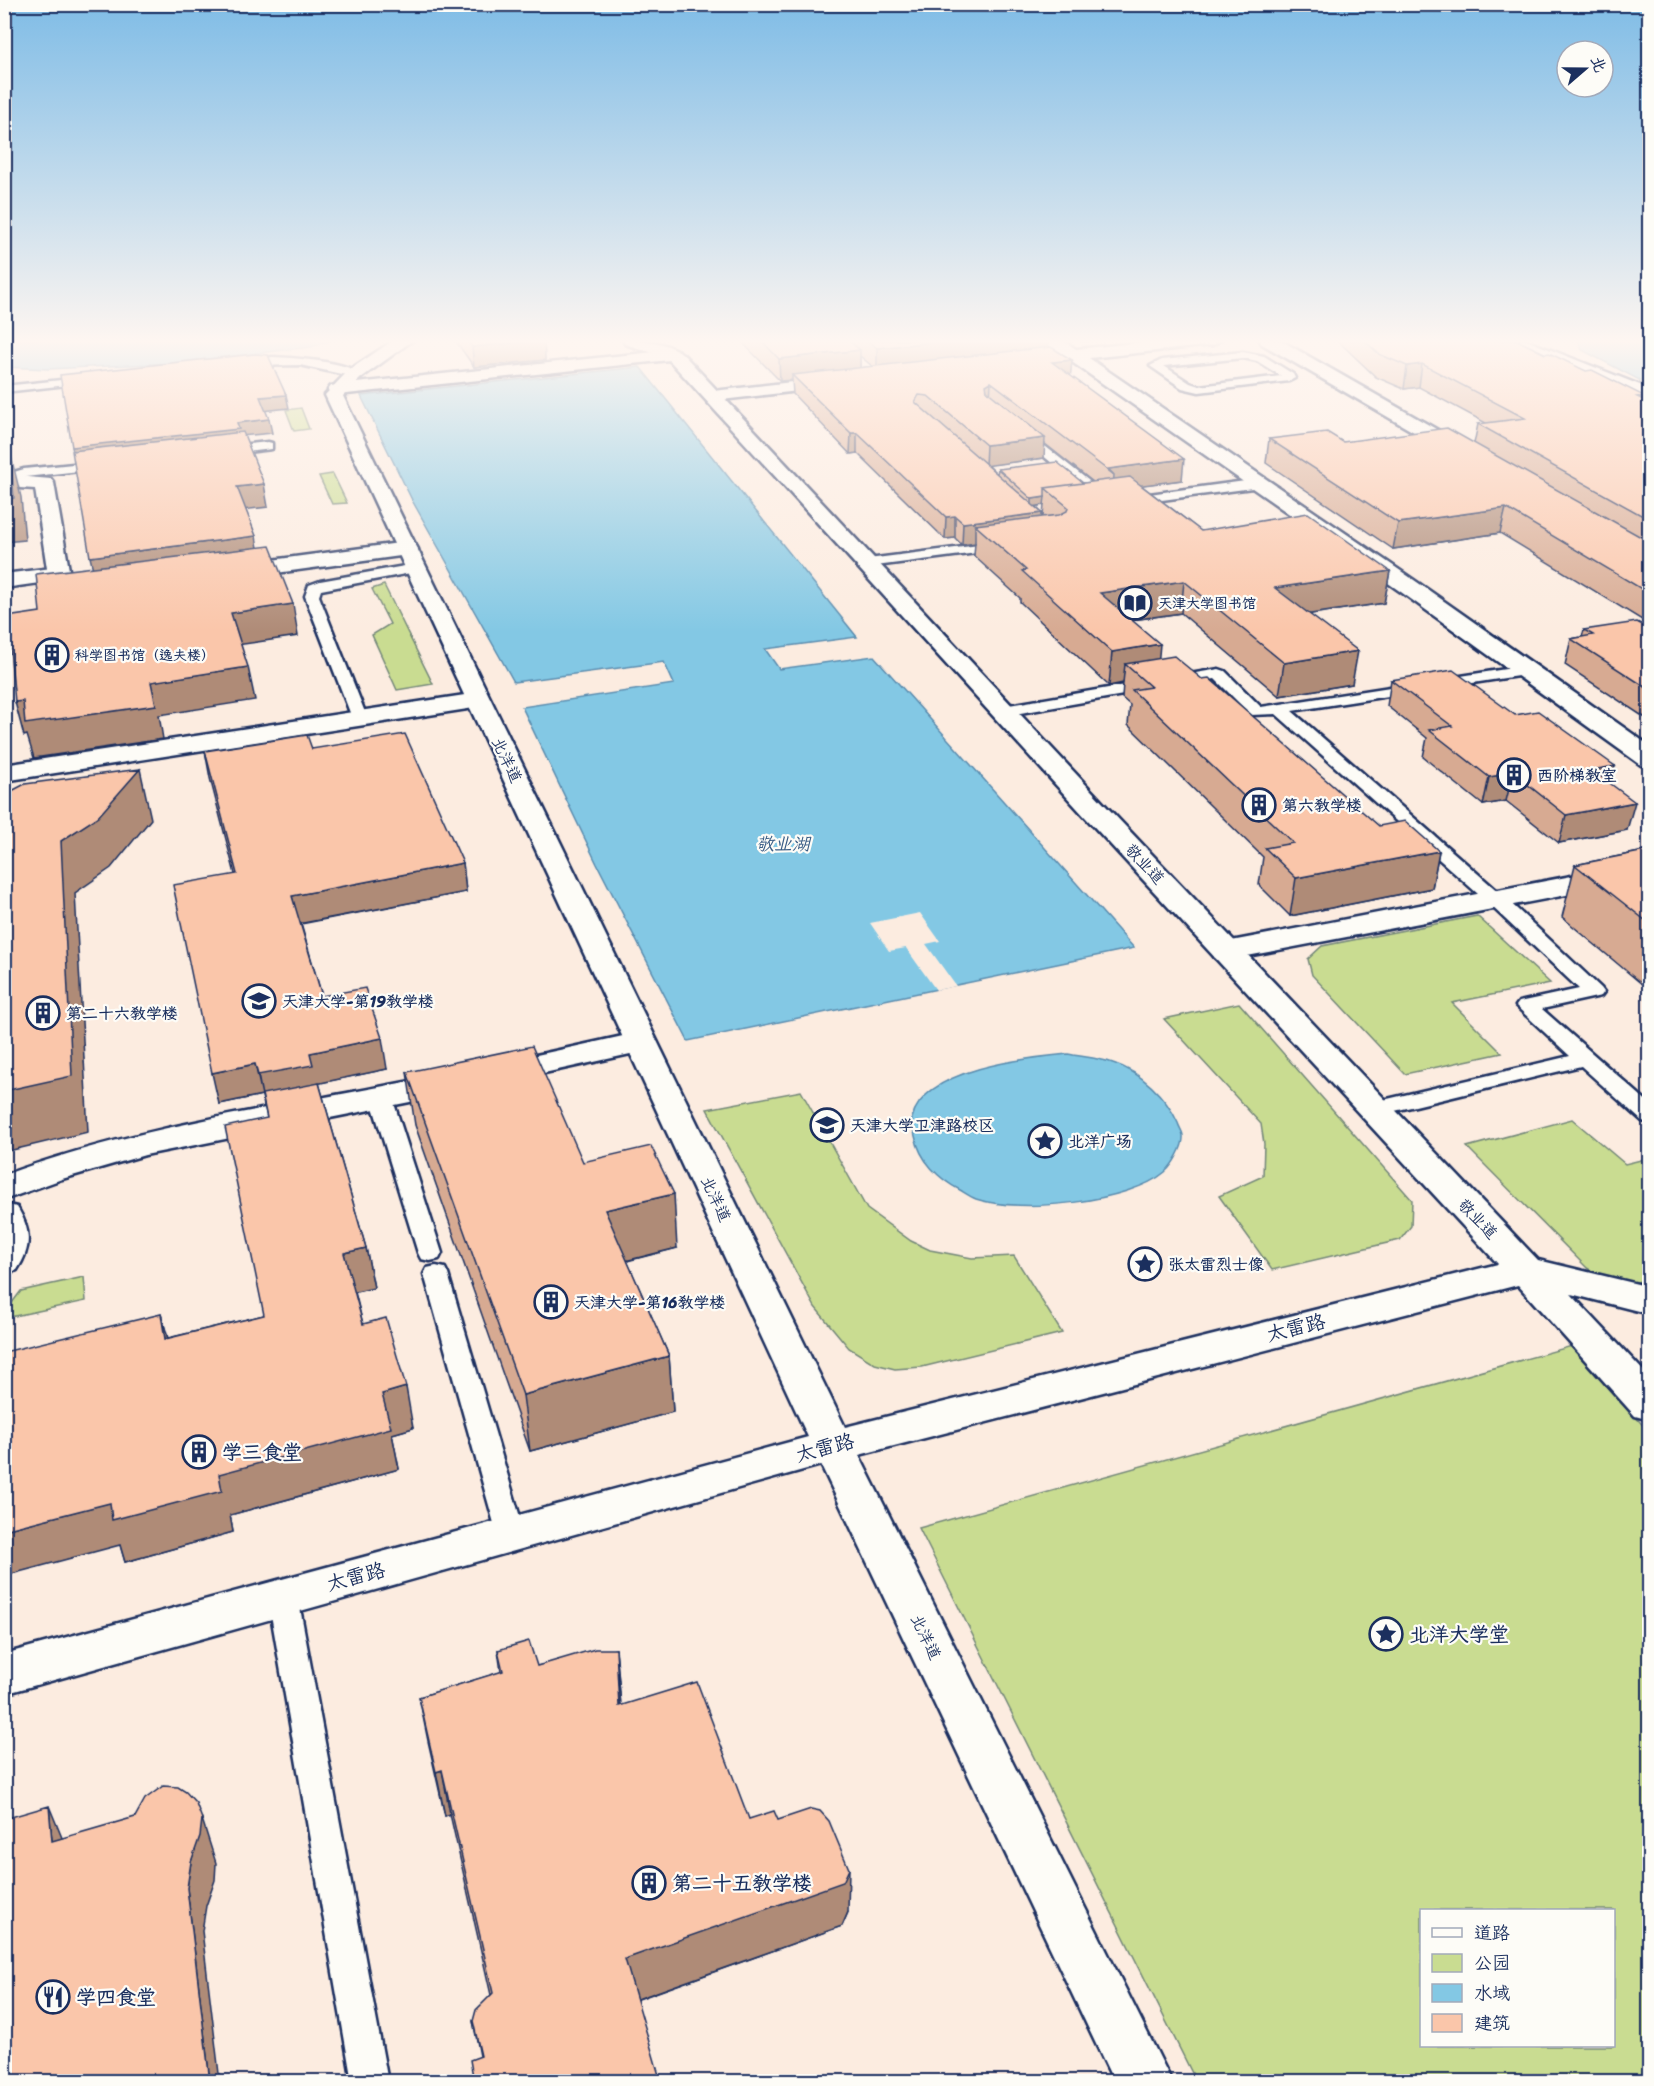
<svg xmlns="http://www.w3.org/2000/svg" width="1654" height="2086" viewBox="0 0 1654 2086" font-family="Sriracha,'LXGW WenKai TC',sans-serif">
	<rect width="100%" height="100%" fill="#fcece0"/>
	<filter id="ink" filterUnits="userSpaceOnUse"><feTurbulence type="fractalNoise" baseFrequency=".0167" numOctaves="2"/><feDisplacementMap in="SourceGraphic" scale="12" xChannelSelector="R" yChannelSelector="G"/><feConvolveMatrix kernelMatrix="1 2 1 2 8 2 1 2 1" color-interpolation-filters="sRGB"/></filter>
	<g filter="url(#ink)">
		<path fill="#c9dc91" stroke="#728678" stroke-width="1.5" fill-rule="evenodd" d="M301 408 309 429 294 431 286 410Z
			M332 474H333L347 503 332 504 319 476Z
			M384 585 433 684 397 690 372 635 390 624 372 589Z
			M1477 916 1550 983 1452 1003 1502 1053 1405 1074 1312 975 1308 959 1322 946Z
			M1239 1003 1412 1200 1411 1226 1400 1240 1272 1270 1219 1196 1263 1176 1264 1144 1261 1124 1164 1019Z
			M801 1091 867 1209 911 1241 930 1250 972 1258 1014 1256 1062 1333 922 1367 895 1369 875 1364 849 1348 815 1307 707 1109Z
			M1572 1119 1625 1164 1649 1158V1279C1621 1287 1612 1283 1587 1268L1467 1147Z
			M84 1277 86 1301 5 1318V1312L21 1291Z
			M1572 1346 1649 1432V2081H1196L919 1528ZM1422 1910H1614V2046H1422Z"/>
		<path fill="#83c8e4" stroke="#598bae" stroke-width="1.5" d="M4 340H331L311 347 171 363 48 369 5 367Z
			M1578 340H1649V385L1582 350Z
			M640 367 857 637 765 649 779 669 874 656 1134 948 688 1041 597 864 522 707 674 684 664 662 514 682 413 502 361 396Z
			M1068 1054C1083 1057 1099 1058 1113 1063 1141 1072 1166 1097 1178 1123 1179 1127 1183 1132 1183 1136 1184 1146 1173 1165 1165 1172 1130 1202 1020 1214 976 1199 971 1197 965 1193 960 1190 939 1179 920 1161 915 1136 914 1131 911 1123 912 1118 924 1068 1027 1058 1068 1054Z"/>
		<path fill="#fcece0" d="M920 913 940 941 926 944 956 986 936 990 906 948 889 951 870 923Z"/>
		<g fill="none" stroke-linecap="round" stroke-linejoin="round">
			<defs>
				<path id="service" d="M1243 352 1264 356 1293 374 1295 378 1289 381 1199 392 1182 388 1150 366 1162 360ZM1243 358 1257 361 1281 376 1199 386 1190 383 1164 366Z
					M273 357C294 358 345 361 361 374L355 377 300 365 243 366 237 363 243 360Z
					M90 377 94 378V382L4 392V386Z
					M1022 428 1112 499 1260 479 1266 483 1260 487 1109 507 1104 506 1018 435V429Z
					M268 442 272 443V449L221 455 215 451 221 447Z
					M103 461 109 465 107 468 25 477 4 483V475L24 469Z
					M1003 542 1008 543 1010 546 1008 549 868 567 861 563 868 559Z
					M416 564 421 565 423 568 421 571 321 590 319 596 368 720 360 725 354 723 305 596 309 585 320 581Z
					M1525 666 1531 668 1533 671 1531 674 1292 711 1501 894 1601 988 1604 992 1601 996 1542 1009 1650 1104V1123L1642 1121 1581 1066 1374 1116 1366 1114 1363 1109 1366 1104 1570 1056 1516 1006 1519 1002 1579 989 1487 902 1276 714 1251 715 1215 679 1003 716 995 711 1003 706 1219 669 1225 671 1261 707Z
					M381 1090 389 1092 392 1097 442 1253 439 1259 430 1261 421 1259 418 1253 370 1097 373 1092Z
					M436 1266 445 1268 448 1274 525 1534 521 1542 511 1545 501 1542 497 1534 424 1274 427 1268Z
					M283 1585 293 1589 298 1597 388 2082H352L268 1597 273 1589Z"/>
				<path id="pedestrian" d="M60 567 68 569 71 574 68 579 4 588V574Z"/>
				<path id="minor" d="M1043 340H1062L1076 349 1165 340H1221L1213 345 1089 358 1417 582 1650 746V767L1641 765 1401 592 1069 360H1057L1054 356 1057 352Z
					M1260 340H1280L1471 449 1474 453 1471 457H1457L1262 344Z
					M1503 340H1526L1650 389V401L1505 344Z
					M673 350 679 351 682 355 679 359 337 395 331 394 328 390 331 386 337 385Z
					M836 377 842 378 845 382 842 386 713 401 707 400 704 396 707 392 713 391Z
					M4 475 51 479 54 483 72 587 84 585 92 587 95 592 92 597 62 602 54 600 51 595 35 489 4 487Z
					M407 542 415 544 418 549 415 554 233 579 225 577 222 572 225 567 233 565Z
					M478 693 487 696 491 701 487 706 4 781V765Z
					M1650 861V879L1226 960 1215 958 1211 951 1215 944 1226 942Z
					M641 1032 653 1035 657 1042 653 1049 445 1095 145 1155 62 1179 4 1200V1175C126 1130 253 1111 379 1087 467 1071 554 1051 641 1032Z
					M4 1204 17 1207C31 1230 32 1247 17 1270L4 1274Z"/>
				<path id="tertiary" d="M394 340H413L361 378 343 396 845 1427 1498 1264 1086 818 671 362 663 356 625 344 623 340C644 340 665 341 683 354L1106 806 1538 1260 1650 1287V1314L1571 1294 1650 1378V1420L1635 1416 1518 1285 859 1455 1172 2082H1114L821 1465 4 1694V1654L808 1437 325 395 349 370Z"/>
			</defs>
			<use href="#service" stroke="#1b2f5e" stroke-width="5"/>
			<use href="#pedestrian" stroke="#1b2f5e" stroke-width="5"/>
			<use href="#minor" stroke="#1b2f5e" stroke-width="5"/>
			<use href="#tertiary" stroke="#1b2f5e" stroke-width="5"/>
			<use href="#service" fill="#fdfcf7" fill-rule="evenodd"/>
			<use href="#pedestrian" fill="#fdfcf7" fill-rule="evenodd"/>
			<use href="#minor" fill="#fdfcf7" fill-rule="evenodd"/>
			<use href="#tertiary" fill="#fdfcf7" fill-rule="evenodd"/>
		</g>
		<path fill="#d7aa92" stroke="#1b2f5e" stroke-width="1.5" fill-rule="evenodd" d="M455 340H544L545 360 474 367Z
			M740 340H1048V347L1072 360 1070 376 1182 480 1141 485 1201 531 1390 571 1384 603 1310 614 1352 684 1279 696 1181 613 1132 620 1159 658 1379 826 1439 851 1432 888 1290 916 1259 885 1263 857 1128 725 1130 705 1122 698 1123 683 1109 686 1020 602V598L974 556 975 543 962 545 955 538 945 539 857 453 850 454 793 394 792 380 780 381ZM860 356 872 366 860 368ZM1044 443 1093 482 1083 483 998 469 997 474 988 465 1044 458ZM1044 505 1043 517H1042V513L1035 506Z
			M1337 340H1517L1650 403V625L1500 533 1393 549 1266 463 1269 439 1343 442 1474 444 1478 424 1486 423 1419 387 1404 389 1376 377Z
			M1650 629V721L1565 665 1571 639 1582 637 1584 630Z
			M1391 680 1515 715 1615 766 1610 784 1627 830 1559 843 1506 801 1483 805 1423 757 1427 738 1387 706Z
			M312 749 463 863 466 892 301 924 322 996 387 1069 319 1083 366 1248 374 1288 355 1292 363 1324 413 1428 392 1434 399 1469 230 1515 233 1532 125 1562 120 1545 161 1314 168 1338 264 1315 267 1118 262 1095 219 1104 235 874 210 778 205 751Z
			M1650 850V991L1562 917 1575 865Z
			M407 1072 583 1162 677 1248 627 1261 669 1356 673 1412 530 1451 415 1125Z
			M616 1649 621 1706 749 1819 778 1820 848 1912 842 1926 480 2056 473 2021 491 1995 450 1814 445 1816 428 1741 419 1697 501 1672 498 1650 537 1666Z"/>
		<path fill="#af8b77" stroke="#1b2f5e" stroke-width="1.5" d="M544 340 545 360 474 367 472 347Z
			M950 340H1048V347L877 370V348Z
			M1083 340H1102L1083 342Z
			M860 350V372L792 375V380L780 381 779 359Z
			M1072 360 1070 380 1052 362Z
			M1422 364 1419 387 1404 389 1407 366Z
			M991 382 990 401 985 405 986 385Z
			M286 395 289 408 262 411 260 397Z
			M269 419 272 433 241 436 75 461 72 447 237 423Z
			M851 433H857V453L850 454Z
			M1045 438 1044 458 985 466 986 445Z
			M11 456 21 497 25 540 4 542V499Z
			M1184 459 1182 480 1113 489 1114 475 1108 469Z
			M264 484 268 507 242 510 237 487Z
			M1045 497 1044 505 1032 507V499Z
			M1506 508 1500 533 1393 549 1398 523Z
			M1042 513 1041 534 975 525V543L962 545 963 523Z
			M955 516V538L945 539 946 517Z
			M256 536 260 560 96 582 90 557Z
			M1390 571 1384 603 1271 620 1275 588Z
			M1184 581 1181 613 1097 625 1100 593Z
			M293 604 298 636 237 645 231 613Z
			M1160 644 1157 677 1125 664 1123 683 1109 686 1112 652Z
			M1358 651 1352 684 1279 696 1284 663Z
			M248 667 255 700 159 715 163 739 34 758 27 735 24 736 15 702Z
			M1615 766 1608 794 1592 770Z
			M140 769 151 819 111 868 75 893 88 1132 4 1152V1091L61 841Z
			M1513 773 1506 801 1483 805 1489 777Z
			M1635 802 1627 830 1559 843 1566 815Z
			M1439 851 1432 888 1290 916 1296 878Z
			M463 863 466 892 298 924 292 896Z
			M382 1038 387 1069 316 1084 264 1106 258 1075 310 1053Z
			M255 1064 262 1095 219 1104 212 1073Z
			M674 1194 677 1248 609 1265 605 1210Z
			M366 1248 374 1288 351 1293 344 1253Z
			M161 1314 172 1354 165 1339Z
			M669 1356 673 1412 530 1451 523 1395Z
			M406 1387 413 1428 392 1434 399 1469 230 1515 233 1532 125 1562 120 1545 4 1576V1530L219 1474 382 1394Z
			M616 1649 620 1693 624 1750 619 1706Z
			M442 1770 450 1814 445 1816 436 1772Z
			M49 1806 67 1850 52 1841Z
			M202 1819 216 1863 215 1880 206 1906 202 1931 220 2082H210L187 1888 191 1862Z
			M849 1869 848 1912 842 1926 629 2002 625 1959Z"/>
		<path fill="#fac6aa" stroke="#1b2f5e" stroke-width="1.5" d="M467 340H539L472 347Z
			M761 340H848L860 350 779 359Z
			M867 340H950L877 348Z
			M1364 340H1517L1545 354 1549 353 1586 371 1592 370 1644 396 1637 397 1650 403V520L1478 424 1525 418 1422 364 1407 366 1379 354Z
			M1051 347 1072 360 1052 362 1184 459 1108 469 1114 475 991 382 986 385 987 391 1045 438 986 445 928 396 919 395 915 402 1042 513 963 523 955 516 946 517 857 433H851L792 375Z
			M255 354 268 355 286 395 260 397 269 419 237 423 239 429 72 447 60 375Z
			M1447 428 1650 542V594L1506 508 1398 523 1269 439 1327 432 1343 442Z
			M243 432 264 484 237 487 256 536 90 557 72 451Z
			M4 456H11L14 498 4 499Z
			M1057 462 1083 483 1045 488V497L1032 499 998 469Z
			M1130 477 1201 531 1308 513 1390 571 1275 588 1358 651 1284 663 1184 581 1100 593 1160 644 1112 652 1022 571 1026 570 975 525 1059 515 1067 511 1068 507 1045 488Z
			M270 546 293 604 231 613 248 667 151 682 156 705 25 724 23 701 15 702 7 617 40 612 36 574Z
			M1637 622 1650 629V690L1571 639 1593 635 1584 630Z
			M1174 656 1202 679 1209 678 1379 826 1405 821 1439 851 1296 878 1265 848 1293 843 1132 690 1151 687 1125 664Z
			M1453 670 1515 715 1538 711 1615 766 1592 770 1635 802 1566 815 1513 773 1489 777 1429 730 1452 726 1391 680Z
			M405 734 463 863 292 896 322 996 365 988 382 1038 310 1053 313 1065 258 1075 255 1064 212 1073 173 885 237 874 205 751 307 735 312 749Z
			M140 769 98 817 61 841 72 1076 4 1091V795L25 784Z
			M1650 850V924L1575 865Z
			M532 1046 583 1162 651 1146 674 1194 605 1210 669 1356 523 1395 407 1072Z
			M319 1083 366 1248 344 1253 363 1324 386 1318 406 1387 382 1394 391 1428 219 1474 222 1491 112 1520 110 1503 4 1530V1352L161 1314 165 1339 264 1315 225 1127 267 1118 262 1094Z
			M529 1641 537 1666 595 1649H616L619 1706 697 1682 749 1819 774 1811 778 1820 811 1809 820 1811 829 1821 849 1869 843 1882 625 1959 661 2082H474L470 2060 481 2056 473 2021 476 2010 493 1993 442 1770 436 1772 419 1697 503 1671 498 1650Z
			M163 1786 178 1787 186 1792 196 1803 202 1819 200 1836 191 1862 187 1888 210 2082H4V1819L49 1806 52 1841 135 1817 145 1799Z"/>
	</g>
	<linearGradient id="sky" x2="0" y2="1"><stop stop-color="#7fbce6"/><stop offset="0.54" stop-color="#fef6f1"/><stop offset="1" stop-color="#fef6f1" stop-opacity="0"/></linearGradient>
	<rect width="1654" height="632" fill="url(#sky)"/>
	<defs>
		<symbol id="library-ring" viewBox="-11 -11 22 22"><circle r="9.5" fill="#fdfcf7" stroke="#1b2f5e" stroke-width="1.5"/><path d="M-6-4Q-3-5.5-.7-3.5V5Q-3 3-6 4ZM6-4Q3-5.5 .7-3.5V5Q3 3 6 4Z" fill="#1b2f5e"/></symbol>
		<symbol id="building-ring" viewBox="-11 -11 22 22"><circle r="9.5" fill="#fdfcf7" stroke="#1b2f5e" stroke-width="1.5"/><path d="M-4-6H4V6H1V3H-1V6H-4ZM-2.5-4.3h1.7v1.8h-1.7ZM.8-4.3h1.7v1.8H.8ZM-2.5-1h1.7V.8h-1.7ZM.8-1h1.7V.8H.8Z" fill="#1b2f5e"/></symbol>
		<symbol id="university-ring" viewBox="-11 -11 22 22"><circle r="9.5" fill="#fdfcf7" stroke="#1b2f5e" stroke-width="1.5"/><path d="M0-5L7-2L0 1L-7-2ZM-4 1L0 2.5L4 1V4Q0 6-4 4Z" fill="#1b2f5e"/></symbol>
		<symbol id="sight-ring" viewBox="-11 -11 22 22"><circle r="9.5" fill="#fdfcf7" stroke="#1b2f5e" stroke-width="1.5"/><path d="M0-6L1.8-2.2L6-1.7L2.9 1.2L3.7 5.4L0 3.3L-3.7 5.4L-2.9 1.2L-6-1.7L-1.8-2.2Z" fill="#1b2f5e"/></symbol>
		<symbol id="restaurant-ring" viewBox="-11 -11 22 22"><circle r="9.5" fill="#fdfcf7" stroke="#1b2f5e" stroke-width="1.5"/><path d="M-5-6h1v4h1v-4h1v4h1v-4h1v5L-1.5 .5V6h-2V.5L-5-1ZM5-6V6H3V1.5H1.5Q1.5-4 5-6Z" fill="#1b2f5e"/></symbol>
	</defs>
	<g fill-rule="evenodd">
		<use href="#library-ring" x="1116" y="584" width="38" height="38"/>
		<use href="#building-ring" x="33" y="636" width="38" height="38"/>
		<use href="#building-ring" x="1495" y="756" width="38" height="38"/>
		<use href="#building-ring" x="1240" y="786" width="38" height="38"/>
		<use href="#university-ring" x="240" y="982" width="38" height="38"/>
		<use href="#building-ring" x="24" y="994" width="38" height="38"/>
		<use href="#university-ring" x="808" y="1106" width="38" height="38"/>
		<use href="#sight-ring" x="1026" y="1122" width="38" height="38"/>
		<use href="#sight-ring" x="1126" y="1245" width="38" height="38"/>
		<use href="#building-ring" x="532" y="1283" width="38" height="38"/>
		<use href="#building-ring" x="180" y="1433" width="38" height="38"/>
		<use href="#sight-ring" x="1367" y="1615" width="38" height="38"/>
		<use href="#building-ring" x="630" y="1864" width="38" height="38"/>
		<use href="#restaurant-ring" x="34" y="1978" width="38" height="38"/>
	</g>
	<g text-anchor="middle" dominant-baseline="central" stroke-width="4.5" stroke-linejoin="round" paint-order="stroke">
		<g font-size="14" font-weight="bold" fill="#1b2f5e" stroke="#fdfcf7" text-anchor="start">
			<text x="1158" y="603">天津大学图书馆</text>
			<text x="75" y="655">科学图书馆（逸夫楼）</text>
		</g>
		<g font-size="16" fill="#1b2f5e" stroke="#fdfcf7">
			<text transform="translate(507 760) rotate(64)">北洋道</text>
			<text transform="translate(1145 864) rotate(47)">敬业道</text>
			<text transform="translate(716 1199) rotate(65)">北洋道</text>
			<text transform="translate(1478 1219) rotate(46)">敬业道</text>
			<text transform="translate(926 1637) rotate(64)">北洋道</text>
		</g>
		<g font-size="16" font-weight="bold" fill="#1b2f5e" stroke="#fdfcf7" text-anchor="start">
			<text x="1537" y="775">西阶梯教室</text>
			<text x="1282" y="805">第六教学楼</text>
			<text x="282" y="1001">天津大学-第19教学楼</text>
			<text x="66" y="1013">第二十六教学楼</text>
			<text x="850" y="1125">天津大学卫津路校区</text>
			<text x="1068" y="1141">北洋广场</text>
			<text x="1168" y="1264">张太雷烈士像</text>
			<text x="574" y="1302">天津大学-第16教学楼</text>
		</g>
		<g font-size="18" font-style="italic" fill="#3a5d86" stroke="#fdfcf7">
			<text x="783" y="844">敬业湖</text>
		</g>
		<g font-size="20" fill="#1b2f5e" stroke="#fdfcf7">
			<text transform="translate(1296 1328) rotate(-14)">太雷路</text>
			<text transform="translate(825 1448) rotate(-15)">太雷路</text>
			<text transform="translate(356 1577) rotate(-15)">太雷路</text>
		</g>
		<g font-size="20" font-weight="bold" fill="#1b2f5e" stroke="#fdfcf7" text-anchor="start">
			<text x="222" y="1452">学三食堂</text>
			<text x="1409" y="1634">北洋大学堂</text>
			<text x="672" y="1883">第二十五教学楼</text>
			<text x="76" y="1997">学四食堂</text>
		</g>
	</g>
	<rect width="1654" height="2086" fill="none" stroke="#fdfcf7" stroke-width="24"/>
	<rect x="12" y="12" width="1630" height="2062" fill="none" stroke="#1b2f5e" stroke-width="2" filter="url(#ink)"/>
	<rect x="1420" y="1909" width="195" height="138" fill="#fdfcf7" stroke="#a3aaba" stroke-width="1.5"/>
	<rect x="1432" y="1928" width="30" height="9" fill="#fdfcf7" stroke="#a3aaba" stroke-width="1.5"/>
	<text x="1474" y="1939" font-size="18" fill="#1b2f5e">道路</text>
	<rect x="1432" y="1954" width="30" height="18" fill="#c9dc91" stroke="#a3aaba" stroke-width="1.5"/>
	<text x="1474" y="1969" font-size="18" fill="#1b2f5e">公园</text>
	<rect x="1432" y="1984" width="30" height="18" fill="#83c8e4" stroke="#a3aaba" stroke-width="1.5"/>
	<text x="1474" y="1999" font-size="18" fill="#1b2f5e">水域</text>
	<rect x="1432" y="2014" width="30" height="18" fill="#fac6aa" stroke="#a3aaba" stroke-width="1.5"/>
	<text x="1474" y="2029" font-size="18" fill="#1b2f5e">建筑</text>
	<g transform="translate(1585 69) rotate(70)"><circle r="28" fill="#fdfcf7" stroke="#a3aaba" stroke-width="1.5"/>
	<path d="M0-4.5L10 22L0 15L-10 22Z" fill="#1b2f5e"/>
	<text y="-9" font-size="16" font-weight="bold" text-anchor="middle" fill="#1b2f5e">北</text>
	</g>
</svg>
